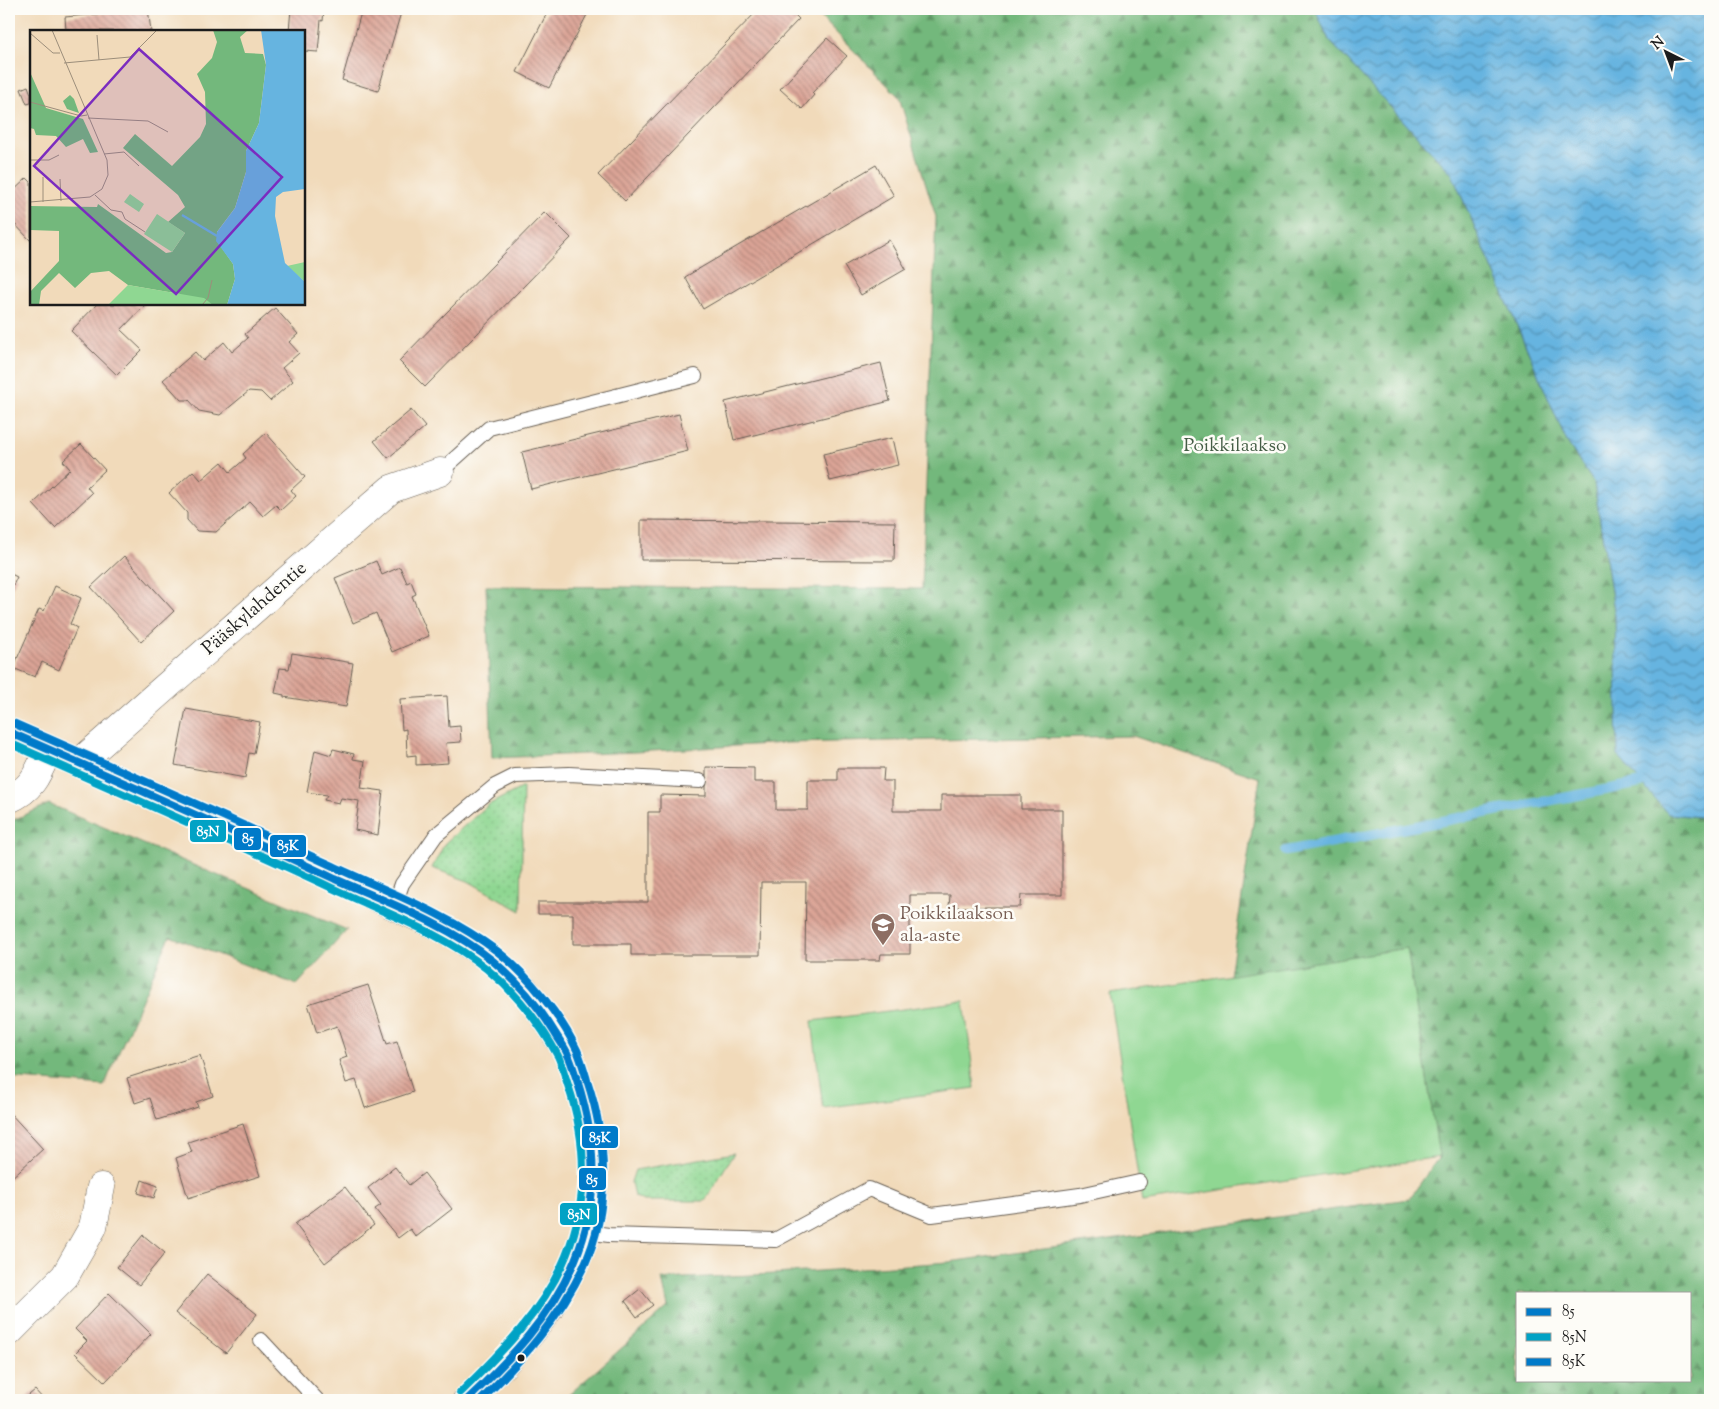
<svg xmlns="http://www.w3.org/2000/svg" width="1719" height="1409" viewBox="0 0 1719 1409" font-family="'Sorts Mill Goudy',serif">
	<defs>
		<pattern id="grass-dots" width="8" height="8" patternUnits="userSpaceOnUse" patternTransform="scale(1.25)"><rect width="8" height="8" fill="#8fd792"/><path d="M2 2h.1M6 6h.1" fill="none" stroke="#7bb87d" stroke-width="1.8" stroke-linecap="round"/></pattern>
		<pattern id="forest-firs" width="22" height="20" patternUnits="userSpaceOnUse" patternTransform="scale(1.25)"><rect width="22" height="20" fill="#73b87c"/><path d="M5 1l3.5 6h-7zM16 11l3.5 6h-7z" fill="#5e9565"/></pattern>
		<pattern id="water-waves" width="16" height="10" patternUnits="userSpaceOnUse" patternTransform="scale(1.25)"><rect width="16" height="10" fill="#66b4e0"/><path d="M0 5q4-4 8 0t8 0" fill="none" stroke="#5392b5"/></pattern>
		<pattern id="building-back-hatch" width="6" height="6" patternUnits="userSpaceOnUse" patternTransform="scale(1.25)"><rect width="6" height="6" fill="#dba496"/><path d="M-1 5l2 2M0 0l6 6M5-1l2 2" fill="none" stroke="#b1857a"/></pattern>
	</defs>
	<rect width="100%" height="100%" fill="#fdfcf7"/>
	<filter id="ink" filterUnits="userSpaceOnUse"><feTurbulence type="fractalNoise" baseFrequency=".02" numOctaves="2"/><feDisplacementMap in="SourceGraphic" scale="10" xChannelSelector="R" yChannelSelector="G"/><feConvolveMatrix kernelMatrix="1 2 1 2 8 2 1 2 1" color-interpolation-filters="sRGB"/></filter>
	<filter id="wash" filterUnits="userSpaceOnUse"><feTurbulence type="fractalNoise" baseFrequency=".0096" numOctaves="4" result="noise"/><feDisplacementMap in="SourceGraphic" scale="20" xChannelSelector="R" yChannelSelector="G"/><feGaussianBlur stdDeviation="1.12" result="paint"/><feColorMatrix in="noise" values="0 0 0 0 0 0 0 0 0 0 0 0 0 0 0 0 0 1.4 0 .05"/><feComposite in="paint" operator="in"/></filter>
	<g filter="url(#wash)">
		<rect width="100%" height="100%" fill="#f1daba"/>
		<path fill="url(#grass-dots)" stroke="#567a57" d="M523 787 521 911 468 881 432 868 445 843 488 805Z
			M734 1153 705 1201H643L634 1196 631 1182 635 1170Z"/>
		<path fill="url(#forest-firs)" stroke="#486a4c" fill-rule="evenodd" d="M813 9H1315L1329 40 1452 174 1567 442 1594 483 1615 616 1668 814 1710 818V1400H563L668 1307 662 1279 775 1274 949 1262 1409 1199 1439 1157 1407 948 1230 976 1260 778 1133 736 786 743 635 752 492 758 486 586 922 589 936 217 899 97ZM1518 1293H1690V1380H1518Z
			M49 804 347 930 297 985 170 936 104 1086 9 1078V822Z"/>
		<path fill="#8fd792" stroke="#567a57" d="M1407 948 1439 1157 1142 1202 1110 994Z
			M964 1001 975 1088 823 1108 812 1021Z"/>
		<path fill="url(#water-waves)" stroke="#41687e" d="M1315 9H1710V818L1668 814 1618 756 1615 616 1594 483 1567 442 1452 174 1329 40Z"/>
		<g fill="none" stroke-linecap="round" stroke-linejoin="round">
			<path stroke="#66b4e0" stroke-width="10" d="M1286 851 1641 783"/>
		</g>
		<g id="blocks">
			<path fill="url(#building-back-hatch)" d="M148 9 151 31H66L65 17Z
				M291 9H324L323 21 321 20 318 52 304 51V31H289Z
				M362 9H402L378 91 342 80Z
				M549 9H590L549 88 517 72Z
				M759 9H789L799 19 625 201 598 175Z
				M827 38 847 56 812 93 814 95 802 109 780 89Z
				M28 86 31 94V103L27 104 21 89Z
				M876 165 894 196 703 309 685 277Z
				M27 178 31 182V241L9 218V195Z
				M545 212 571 238 425 387 399 361Z
				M889 240 906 269 861 295 844 266Z
				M97 304H146L121 330 142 350 117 375 71 331Z
				M275 308 298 334 289 342 299 353 282 368 293 381 270 401 261 392 249 391 220 415 199 411 189 400H181L163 380 195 352 203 361 224 342 232 352 248 338 245 334Z
				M881 363 890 401 734 440 725 402Z
				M411 410 425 427 388 458 374 441Z
				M679 414 688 451 531 489 522 452Z
				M266 433 305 477 291 490 296 496 281 510 276 505 263 516 250 502 216 532 197 531 187 520V513L169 493 193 471 201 480 222 462 230 472 246 458 243 454Z
				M892 438 898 465 830 481 823 454Z
				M81 444 105 470 87 487 92 493 55 528 33 504 70 469 63 461Z
				M641 520 895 522 894 561 641 560Z
				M124 556 174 611 141 642 91 587Z
				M376 561 382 575 400 567 407 583 411 581 416 594 412 596 429 636 392 652 376 613 353 623 335 578Z
				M9 573 17 577 9 594Z
				M55 586 81 598 70 624 77 628 59 670 42 662 35 677 13 668 39 609 44 611Z
				M292 653 353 663 346 707 284 697V695L275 693 280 668 289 669Z
				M447 696 449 727 460 726 461 742 446 743 448 763 416 765V755L407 756 406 729 402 730 400 699Z
				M186 709 260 722 254 754 249 753 245 778 175 765Z
				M333 749 354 754 353 759 365 761 361 788 383 791 378 835 355 830 359 801 341 798 339 803 324 800 327 795 307 792 315 750 331 755Z
				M706 767 754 768V782H776V810H808V780H838V768H884L883 781H893V811H941V795H1021V809H1062V895H1021L1020 907H949L950 895H910V954H881L880 960H805L806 882H761L760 955H631V944H573V914H538V902H648V812H660V795L706 796Z
				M368 985 387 1044 397 1041 413 1092 365 1108 356 1080 346 1083 339 1060 347 1057 337 1026 317 1033 308 1004Z
				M200 1055 213 1096 196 1102 198 1107 157 1120 150 1098 135 1103 127 1078Z
				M9 1112 43 1149 9 1180Z
				M243 1124 260 1176 188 1198 176 1158 192 1152 188 1142Z
				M395 1167 409 1185 424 1173 452 1209 416 1237 410 1229 398 1238 375 1209 381 1205 368 1188Z
				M142 1180 158 1186 154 1198 138 1193Z
				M345 1187 374 1225 325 1263 295 1224Z
				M143 1235 165 1253 139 1285 117 1267Z
				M207 1274 257 1314 226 1353 175 1313Z
				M640 1289 653 1305 637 1317 625 1301Z
				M109 1293 151 1334 105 1382 75 1353 87 1341 75 1329Z
				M35 1390 44 1400H23Z"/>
		</g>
	</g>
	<g filter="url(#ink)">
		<use href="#blocks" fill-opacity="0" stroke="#675e53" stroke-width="1"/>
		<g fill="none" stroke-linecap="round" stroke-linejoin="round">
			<defs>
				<path id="lane" d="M440 472 489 428 695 376
					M394 907 402 884 436 835 495 786 515 776 569 774 700 781
					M585 1232 609 1235 775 1240 869 1189 932 1215 1080 1195 1139 1182
					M261 1340 317 1400"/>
				<path id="street" d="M79 763 391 489 440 472
					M9 799C33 789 38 773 48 750
					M9 1332 65 1276 93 1227 101 1187"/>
				<path id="secondary" d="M9 732 233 831 448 931 492 960 525 990 550 1025 568 1054 581 1093 590 1128 593 1154V1192L585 1232 575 1261 549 1309 531 1333 504 1364 467 1400"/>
			</defs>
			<use href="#lane" stroke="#675e53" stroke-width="16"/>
			<use href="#street" stroke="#675e53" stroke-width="29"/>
			<use href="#secondary" stroke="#675e53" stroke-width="29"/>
			<use href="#lane" stroke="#fff" stroke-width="14"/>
			<use href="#street" stroke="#fff" stroke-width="28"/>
			<use href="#secondary" stroke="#fff" stroke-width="28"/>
			<defs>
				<path id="bus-1" d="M9 732C118 780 227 828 335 879 387 902 449 925 493 961 518 982 538 1005 555 1033 559 1040 565 1047 568 1055 572 1063 574 1072 577 1080 596 1139 600 1201 575 1260 552 1316 510 1359 467 1400"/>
				<path id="bus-2" d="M9 743C117 791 225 838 332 888 383 912 443 933 487 969 516 993 540 1023 558 1056 562 1065 565 1076 568 1085 587 1141 589 1200 566 1256 544 1310 502 1352 460 1393"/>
				<path id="bus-3" d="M13 723C120 770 227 817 333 866 388 892 448 914 497 951 527 974 561 1016 577 1050 581 1059 584 1070 587 1080 607 1140 611 1208 584 1266 559 1319 522 1360 481 1400"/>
			</defs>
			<use href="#bus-1" stroke="#fdfcf7" stroke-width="11"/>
			<use href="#bus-2" stroke="#fdfcf7" stroke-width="11"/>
			<use href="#bus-3" stroke="#fdfcf7" stroke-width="11"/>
			<use href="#bus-1" stroke="#007ac9" stroke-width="8"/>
			<use href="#bus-2" stroke="#01a2c5" stroke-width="8"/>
			<use href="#bus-3" stroke="#007ac9" stroke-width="8"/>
		</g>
	</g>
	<defs>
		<symbol id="school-pin" viewBox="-11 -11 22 30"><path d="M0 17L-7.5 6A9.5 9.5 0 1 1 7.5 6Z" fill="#8d6e63" stroke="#fdfcf7"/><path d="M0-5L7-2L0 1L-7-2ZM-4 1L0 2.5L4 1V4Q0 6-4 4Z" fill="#fff"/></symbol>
	</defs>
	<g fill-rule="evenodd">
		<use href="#school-pin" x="869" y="911" width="28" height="38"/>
	</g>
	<circle fill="#1c1c1c" stroke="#fdfcf7" stroke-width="2" cx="521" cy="1358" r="4.5"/>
	<g text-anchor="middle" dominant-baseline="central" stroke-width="5" stroke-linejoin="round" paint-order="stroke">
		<g font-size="19" fill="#445d45" stroke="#fdfcf7">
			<text x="1235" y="446">Poikkilaakso</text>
		</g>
		<g font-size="19" fill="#1c1c1c" stroke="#fdfcf7">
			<text transform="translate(255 609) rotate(-41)">Pääskylahdentie</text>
		</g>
		<g font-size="19" fill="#785e54" stroke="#fdfcf7" text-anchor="start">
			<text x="900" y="914">Poikkilaakson<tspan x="900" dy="22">ala-aste</tspan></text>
		</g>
	</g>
	<g transform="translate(30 30)">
		<rect width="275" height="275" fill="#f1daba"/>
		<path d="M183 0H218L210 7 215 23 233 24 236 35 229 93 216 121V142L205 178 187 202V211L203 234 205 249 197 275H158L150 264 98 255 79 241 61 243 45 258 29 243 11 261 9 275H0V262L29 231V201L0 200V176L67 177 68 174 136 223 142 222 155 203 138 192 155 177 148 165 93 118 105 104 142 136 170 107 176 94 175 62 167 44 182 28 187 12ZM0 42 16 78 53 89 68 122 60 123 53 109 36 117 26 106 6 105 4 99 0 98ZM40 65 44 69 49 83 37 79 33 71Z" fill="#73b87c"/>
		<path d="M275 232V252L257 236ZM98 255 174 268 183 275H78Z" fill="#8fd792"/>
		<path d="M100 164 114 174 109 182 94 172ZM127 184 155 203 142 222 114 204Z" fill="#8fd792"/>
		<path d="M231 0H275V159L253 162 246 167 245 186 255 233 275 252V275H197L205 249 203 234 186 211 187 202 205 178 216 142V121L229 93 236 35Z" fill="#66b4e0"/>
		<path fill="none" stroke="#66b4e0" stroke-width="2.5" d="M152 185 187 206"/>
		<path fill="none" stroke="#9c8e7b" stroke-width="1" d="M0 3 23 23H30M67 5 69 30M34 33 100 27 127 0M0 72 51 86 57 85M58 88 118 91 138 102M74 124 94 122 109 136M0 130H19L29 125M13 147V172M30 149 31 171M65 165 81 180 92 182 95 189 115 202M0 172 60 167 72 159 78 145 77 130 22 0M172 275 178 268 182 250"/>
		<path fill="#7b2cbf" fill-opacity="0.15" stroke="#7b2cbf" stroke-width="2.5" d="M109 19 252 147 146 264 4 136Z"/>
		<rect width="275" height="275" fill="none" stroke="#1c1c1c" stroke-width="2.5"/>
	</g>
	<g stroke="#fdfcf7" stroke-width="2">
		<rect x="189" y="819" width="38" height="24" rx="5" fill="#01a2c5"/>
		<rect x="233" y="827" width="29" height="24" rx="5" fill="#007ac9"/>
		<rect x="269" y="834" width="38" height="24" rx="5" fill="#007ac9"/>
		<rect x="581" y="1125" width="38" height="24" rx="5" fill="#007ac9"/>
		<rect x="578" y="1167" width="29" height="24" rx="5" fill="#007ac9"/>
		<rect x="559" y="1202" width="39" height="24" rx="5" fill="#01a2c5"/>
	</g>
	<g font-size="14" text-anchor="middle" font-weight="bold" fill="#fff">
		<text x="208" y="836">85N</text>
		<text x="248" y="843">85</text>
		<text x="288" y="850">85K</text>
		<text x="600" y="1142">85K</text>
		<text x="592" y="1184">85</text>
		<text x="579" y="1219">85N</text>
	</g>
	<rect width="1719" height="1409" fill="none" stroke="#fdfcf7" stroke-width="30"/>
	<rect x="1516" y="1292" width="175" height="90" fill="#fdfcf7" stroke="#a3a29f"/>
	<rect x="1526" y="1308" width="25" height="8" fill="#007ac9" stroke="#a3a29f"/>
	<text x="1562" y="1316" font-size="15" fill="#1c1c1c">85</text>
	<rect x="1526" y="1333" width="25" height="8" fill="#01a2c5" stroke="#a3a29f"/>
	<text x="1562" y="1342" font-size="15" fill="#1c1c1c">85N</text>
	<rect x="1526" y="1358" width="25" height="8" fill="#007ac9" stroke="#a3a29f"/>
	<text x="1562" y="1366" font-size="15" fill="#1c1c1c">85K</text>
	<g transform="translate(1666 52) rotate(318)" stroke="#fdfcf7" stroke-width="4" paint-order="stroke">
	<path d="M0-4L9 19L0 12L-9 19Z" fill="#1c1c1c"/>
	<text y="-8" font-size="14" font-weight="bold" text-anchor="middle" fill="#1c1c1c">N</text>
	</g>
</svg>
